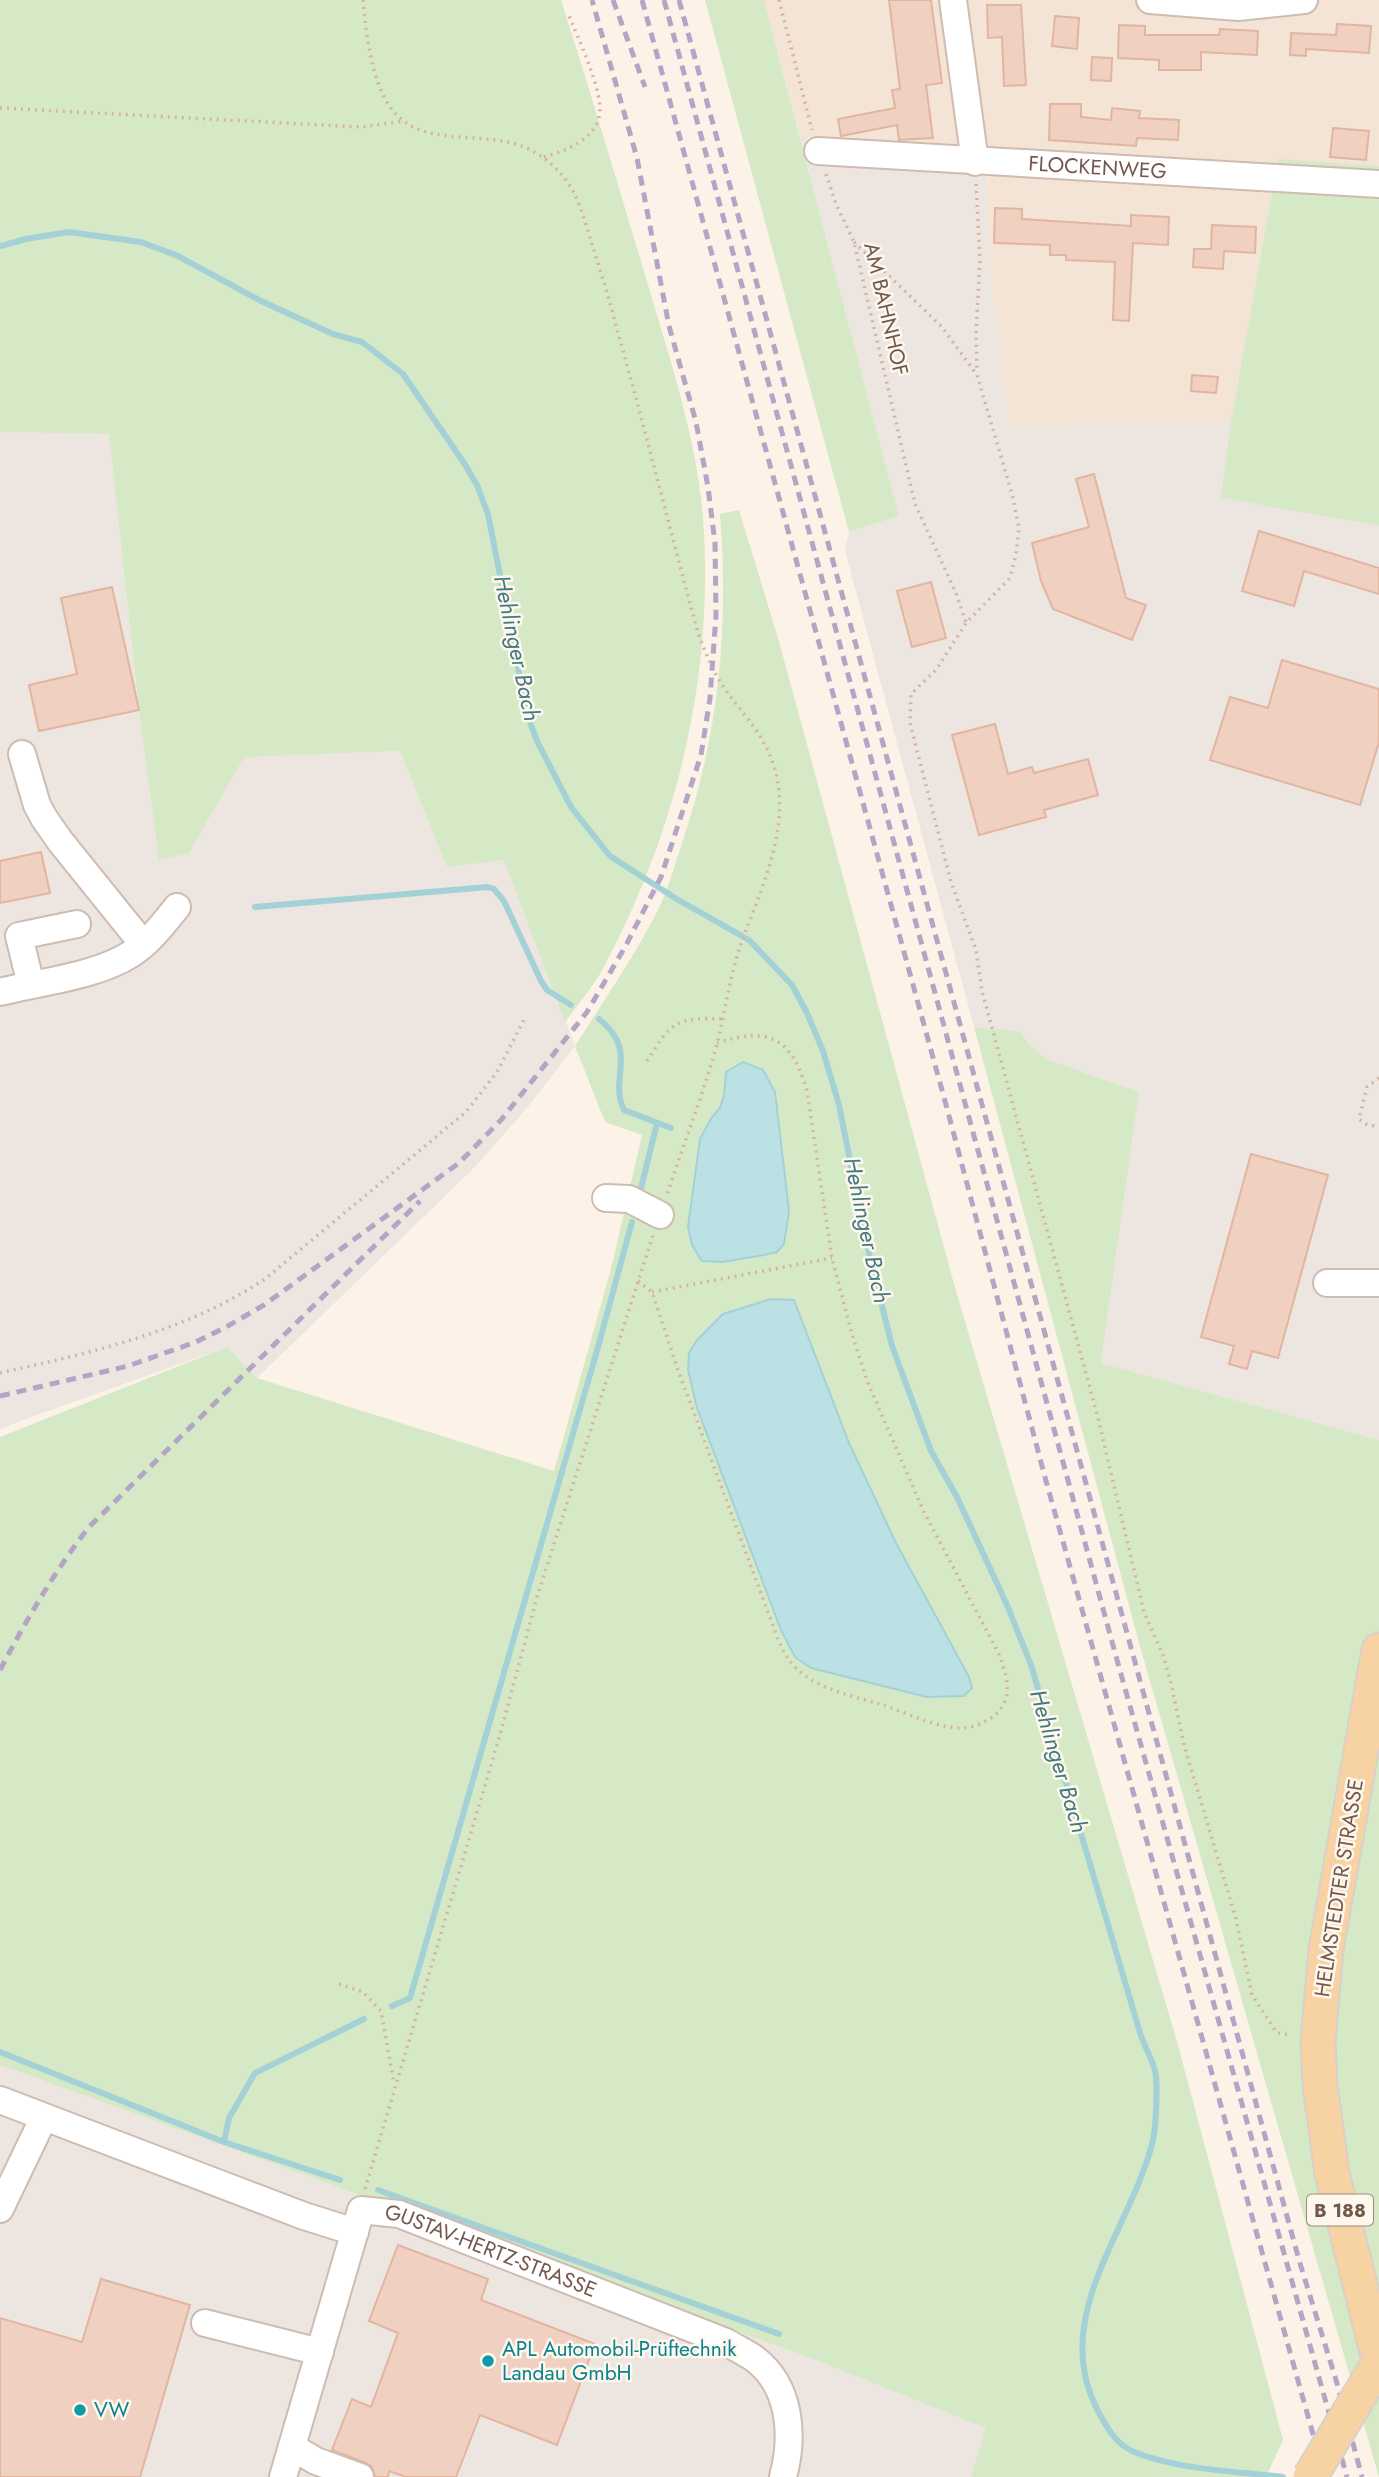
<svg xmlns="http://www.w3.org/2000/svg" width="1379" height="2477" viewBox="0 0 1379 2477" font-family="Jost,sans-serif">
	<rect width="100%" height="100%" fill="#fcf2e7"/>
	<path fill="#f3e4d6" d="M764 0H1379V166L1278 160 1231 421 1009 427 989 263 987 145 801 140Z"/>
	<path fill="#ece5e0" d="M801 140 987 145 989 263 1009 427 1231 421 1222 498 1379 526V1440L1101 1363 1139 1092 1046 1059 1030 1045 1019 1031 974 1027 845 551 849 532 899 516Z
		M0 432 109 433 139 710 189 853 244 756 400 751 447 867 504 859 575 1046 527 1108 475 1167 257 1378 227 1347 20 1421 0 1430Z
		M0 2065 808 2357 987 2428 971 2477H0Z"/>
	<path fill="#d6e9c6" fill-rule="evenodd" d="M0 0H561C592 96 620 192 649 288 671 363 697 440 703 518 715 676 676 835 600 974 590 990 577 1006 565 1022L504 860 447 867 400 751 244 757 189 853 159 860 139 710 109 434 0 432Z
		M705 0H764L899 516 849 532Z
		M1278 159 1379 166V526L1221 498 1231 421Z
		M739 510 778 638 954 1284 1178 2045 1283 2440 1266 2477H971L986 2428 808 2357 0 2065V1437L227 1347 257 1378 554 1471 611 1269 642 1135 605 1122 575 1046C603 1002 634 957 658 910 669 888 675 863 683 840 719 732 729 628 720 514ZM726 1072 775 1092 789 1211 688 1227 700 1139 712 1117 720 1108 724 1095ZM795 1300 849 1443 896 1543 953 1649 964 1696H947L795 1657 781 1630 697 1408 688 1371Z
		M974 1027 1019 1031 1030 1045 1046 1059 1139 1092 1101 1363 1379 1440V2477L1139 1643Z"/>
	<path fill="#bce1e5" stroke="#a3d1d6" stroke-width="2" d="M743 1062 763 1070 775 1092 789 1211 784 1244 777 1252 764 1255 723 1262 702 1261 692 1245 688 1227 700 1139 712 1117 720 1108 724 1095 726 1072Z
		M771 1299 794 1300 849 1443 896 1543 969 1677 972 1688 964 1696 927 1697 811 1668 795 1657 781 1630 697 1408 688 1370 689 1353 697 1340 723 1314Z"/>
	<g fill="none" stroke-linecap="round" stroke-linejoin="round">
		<path stroke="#a3d1d6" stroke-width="6" d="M0 246 26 239 69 232 141 242 178 256 261 301 333 334 362 342 403 374 464 463 477 485 488 514 527 714 537 741 571 807 610 856 675 898 749 940 792 985 807 1013 823 1051 839 1105 866 1241 892 1346 931 1451 957 1497 1007 1605 1031 1665 1141 2036C1145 2047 1152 2059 1155 2071 1158 2083 1156 2127 1153 2140 1132 2229 1048 2316 1098 2411 1106 2426 1115 2443 1132 2451 1176 2470 1235 2471 1283 2477
			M255 907 488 887 494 889 504 901 541 981 547 990 571 1005
			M599 1019C640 1052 608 1077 624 1110L671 1128
			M640 1192 657 1123
			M392 2006 410 1998 598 1347 632 1222
			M0 2052 224 2142 340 2180
			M224 2142 229 2118 255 2073 364 2019
			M378 2190 779 2334"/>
	</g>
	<path fill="#f0d0c0" stroke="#e2b5a1" stroke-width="2" d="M889 0H931L942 83 926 85 933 138 899 140 897 125 841 136 838 119 895 108 892 90 900 89Z
		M987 5H1021L1026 85 1004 86 1002 37 988 38Z
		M1055 16 1079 18 1077 49 1052 46Z
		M1337 24 1371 26 1369 53 1306 49V56L1290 55 1291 33 1336 35Z
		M1119 25 1145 26V35H1219L1220 29 1258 31 1257 55 1201 52V70H1159V60L1118 58Z
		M1092 57 1112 58 1111 81 1091 80Z
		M1050 104H1081V117L1111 120 1112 108 1140 111 1139 118 1179 120 1178 140 1137 138 1136 146 1049 140Z
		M1333 128 1369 131 1366 160 1330 157Z
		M995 208 1022 209V219L1131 226V215L1169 217 1168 245 1133 243 1129 321 1113 320 1115 262 1066 260V255H1050V245L994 243Z
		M1212 225 1256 227 1255 253 1224 251 1223 269 1193 267 1194 249H1211Z
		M1192 375 1218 377 1216 393 1191 391Z
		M1094 474 1126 598 1146 605 1132 640 1053 609 1041 581 1032 543 1089 527 1076 479Z
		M1259 531 1379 568V594L1304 571 1294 606 1242 591Z
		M931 582 946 638 912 647 897 591Z
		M112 587 139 710 39 731 29 685 77 674 61 598Z
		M1282 660 1379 689V742L1360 805 1210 760 1230 697 1268 708Z
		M995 724 1008 774 1032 767 1034 773 1088 759 1098 795 1044 810 1046 817 979 835 952 735Z
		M41 852 50 893 0 903V861Z
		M1251 1154 1328 1175 1278 1358 1252 1351 1247 1369 1229 1364 1234 1346 1201 1337Z
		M398 2245 488 2279 481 2300 595 2344 557 2445 480 2415 456 2477H406L389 2471 388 2477H375L372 2467 366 2463 332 2450 352 2399 371 2407 398 2333 369 2321Z
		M101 2279 190 2305 140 2477H0V2318L82 2342Z"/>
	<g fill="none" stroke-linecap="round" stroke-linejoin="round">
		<defs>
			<g id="minor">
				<path d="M953 0 975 162"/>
				<path d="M1150 0 1238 7 1304 0"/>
				<path id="s1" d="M818 151 1379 184"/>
				<path d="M22 754 37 805 44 818 60 841 143 944"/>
				<path d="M31 985 19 936 77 924"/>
				<path d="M0 992C40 982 97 976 131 954 150 942 163 924 177 907"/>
				<path d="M606 1198 629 1199 660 1215"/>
				<path d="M1327 1283H1379"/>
				<path d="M0 2100 304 2216 355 2232"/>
				<path d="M0 2209 44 2117"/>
				<path d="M205 2323 320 2352"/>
				<path d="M292 2447 316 2461 360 2477"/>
				<path id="s2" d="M283 2477 361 2210 399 2214 726 2342C736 2348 746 2353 755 2359 791 2387 794 2436 783 2477"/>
			</g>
			<path id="major" d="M1379 1650 1326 1950 1318 2041 1320 2085 1332 2173 1379 2360"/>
		</defs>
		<use href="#minor" stroke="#cfbcb0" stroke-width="30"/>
		<use href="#major" stroke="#d8d0cd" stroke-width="37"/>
		<path stroke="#d5b3a3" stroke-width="3.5" stroke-dasharray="2 5" stroke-linecap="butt" d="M363 0C366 30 369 60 380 88 403 146 453 133 502 141 530 145 555 162 570 186 580 202 585 222 591 241 599 267 608 294 615 322 644 425 670 530 698 633 705 651 712 670 723 686 743 716 762 730 774 766 793 830 759 891 739 950 729 981 725 1013 717 1044 703 1095 683 1145 667 1195
			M779 0 812 130
			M0 108 361 127 403 121
			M544 157C563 152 594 140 599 117 605 94 577 36 568 13
			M826 174 836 204 854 242 915 504 956 593 966 623
			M976 184 980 259 976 333 977 372
			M854 242 942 327 977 375 1012 494 1019 528 1016 554 1010 578 966 623 936 670 911 694 910 723 951 882 976 950 982 991 1097 1414 1144 1612 1163 1655 1171 1683 1184 1745 1236 1919 1252 1995 1277 2033 1291 2035
			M647 1061C671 1022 676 1017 723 1019
			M1379 1078 1367 1087 1359 1119 1366 1124 1379 1127
			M638 1281 652 1292 678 1370 775 1631C780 1645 785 1657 796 1668 818 1690 854 1696 883 1705 907 1713 935 1727 960 1728 980 1728 1005 1714 1007 1693 1008 1680 1004 1668 1000 1656L923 1510 868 1383 853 1338 832 1258 807 1091C792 1038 769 1026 717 1043
			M652 1292 832 1258
			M0 1373C93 1352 185 1332 265 1279L466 1112 497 1072 526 1016
			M339 1984 363 1992 381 2011 394 2083
			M365 2189 500 1735 537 1597 653 1235"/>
		<use href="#minor" stroke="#fff" stroke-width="26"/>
		<use href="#major" stroke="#f7d2a2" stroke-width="33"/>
		<path stroke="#b4a5c5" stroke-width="5" stroke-dasharray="10 7" stroke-linecap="butt" d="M613 0 645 87
			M642 0 945 1101 1046 1481 1325 2477
			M664 0 1117 1660 1347 2477
			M679 0 1299 2260 1336 2380 1362 2477
			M0 1396 128 1366 196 1342 226 1327 264 1305 459 1163 501 1120 587 1012 625 947 661 877 701 755 710 698 716 615 715 543 708 487 696 422 669 326 637 158 592 0
			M0 1670C27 1619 54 1572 89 1527L420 1201"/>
		<defs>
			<path id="major-bridge" d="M1310 2477 1379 2363"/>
		</defs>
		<use href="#major-bridge" stroke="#d8d0cd" stroke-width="37" stroke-linecap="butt"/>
		<use href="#major-bridge" stroke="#f7d2a2" stroke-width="33"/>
	</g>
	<g fill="#0f9aa8" stroke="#fef7ed" stroke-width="2.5">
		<circle cx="488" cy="2361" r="7"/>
		<circle cx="80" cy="2410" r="7"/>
	</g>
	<g text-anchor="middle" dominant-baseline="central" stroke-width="5" stroke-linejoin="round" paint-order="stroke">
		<rect fill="#fef7ed" stroke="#9d887c" stroke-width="2" x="1307" y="2194.5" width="66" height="31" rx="5"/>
		<g font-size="19" font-weight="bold" fill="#74584c">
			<text x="1340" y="2210">B 188</text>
		</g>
		<g font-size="21" fill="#74584c" stroke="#fef7ed">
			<text stroke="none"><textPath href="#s1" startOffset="280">FLOCKENWEG</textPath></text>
			<text transform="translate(886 309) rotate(77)">AM BAHNHOF</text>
			<text transform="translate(1339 1888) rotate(-81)">HELMSTEDTER STRASSE</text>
			<text stroke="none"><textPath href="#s2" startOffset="415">GUSTAV-HERTZ-STRASSE</textPath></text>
		</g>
		<g font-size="21" fill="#0d838f" stroke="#fef7ed" text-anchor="start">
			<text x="502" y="2349">APL Automobil-Prüftechnik<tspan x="502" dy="24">Landau GmbH</tspan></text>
			<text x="94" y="2410">VW</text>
		</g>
		<g font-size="23" font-style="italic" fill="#437a7f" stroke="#fef7ed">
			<text transform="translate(517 648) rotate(78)">Hehlinger Bach</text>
			<text transform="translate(867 1230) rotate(78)">Hehlinger Bach</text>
			<text transform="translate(1059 1761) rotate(73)">Hehlinger Bach</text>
		</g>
	</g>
</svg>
